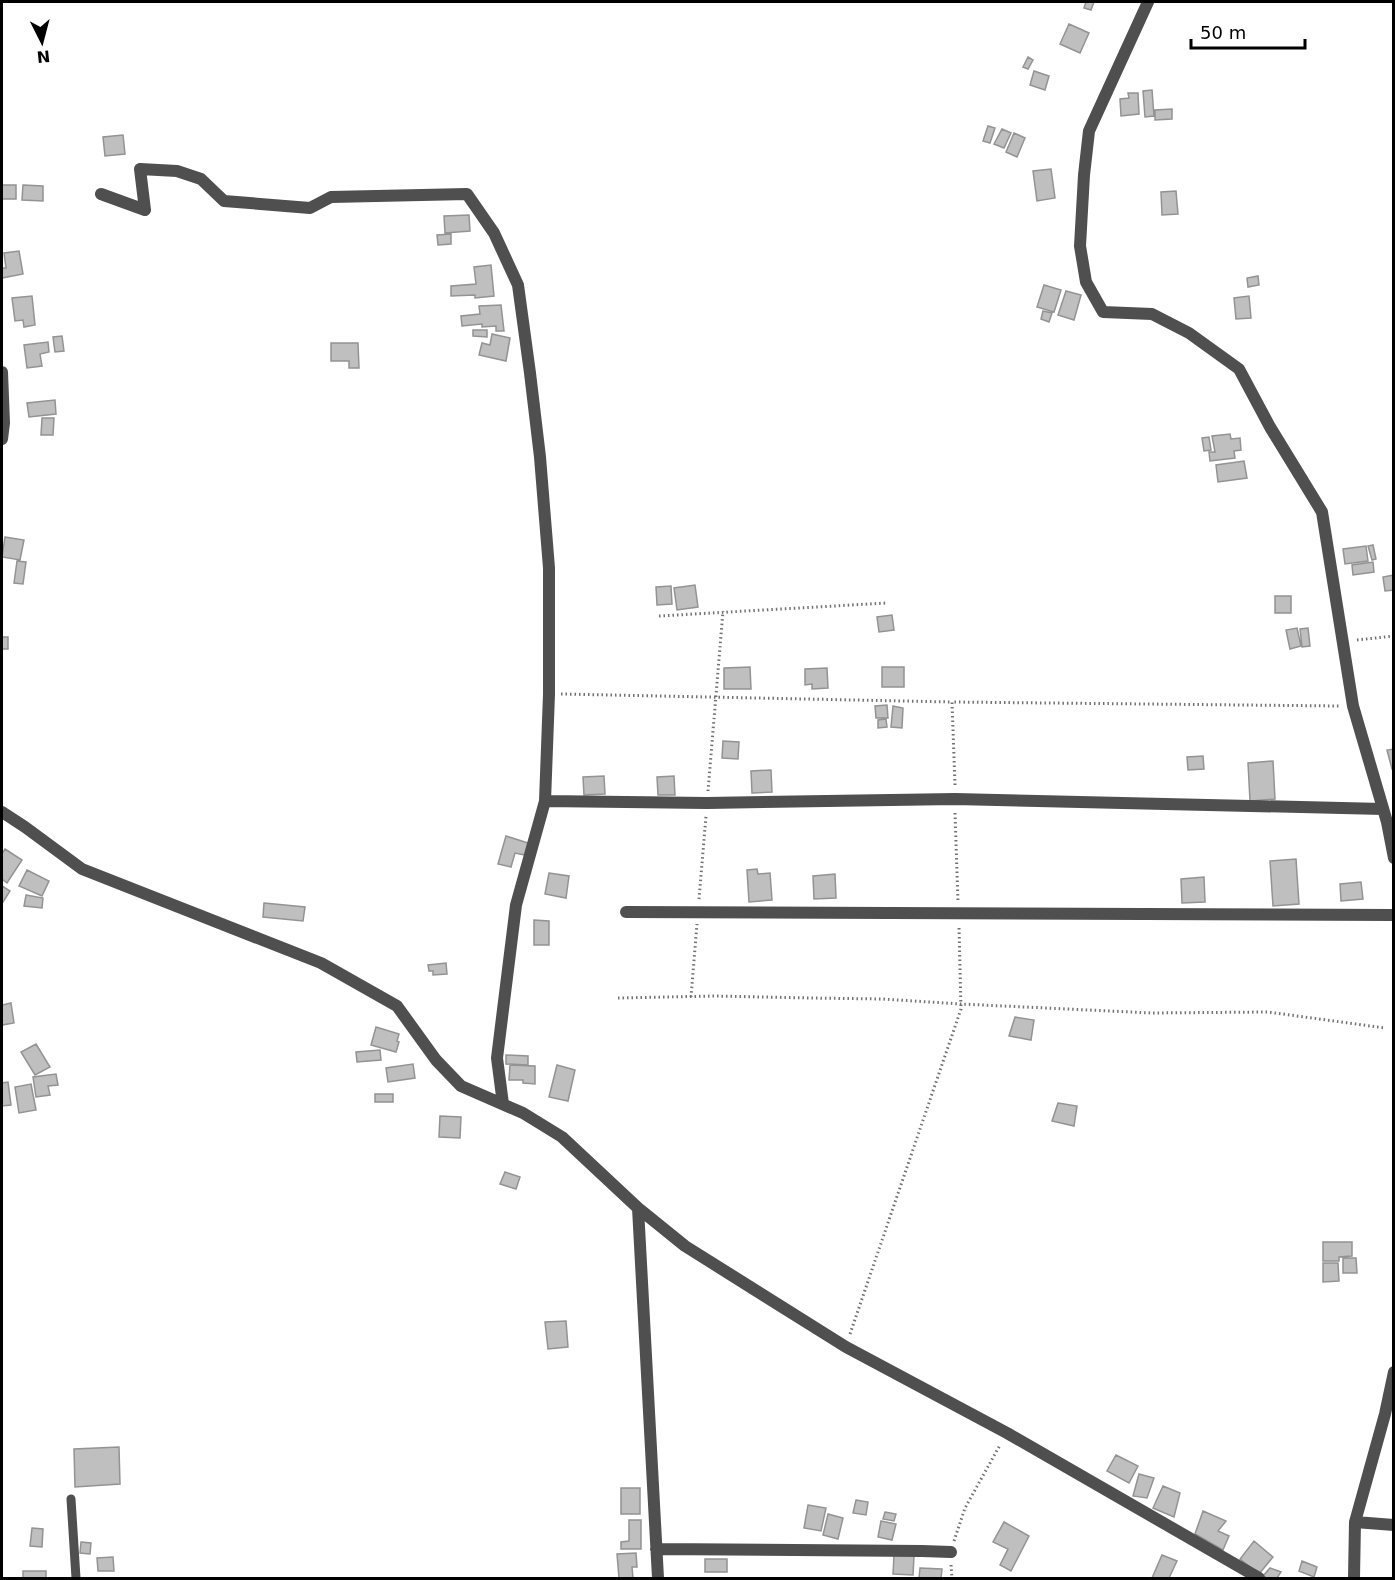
<svg xmlns="http://www.w3.org/2000/svg" width="1395" height="1580" viewBox="0 0 1395 1580" font-family="'DejaVu Sans',sans-serif">
	<rect width="100%" height="100%" fill="#fff"/>
	<path fill="#bfbfbf" stroke="#939393" stroke-width="1.5" d="M1086 2H1094L1091 10 1084 8Z
		M1069 24 1089 33 1080 53 1060 44Z
		M1028 57 1033 60 1028 69 1023 67Z
		M1034 71 1049 76 1045 90 1030 85Z
		M1152 90 1154 116 1145 117 1143 91Z
		M1128 93H1138L1139 114 1121 116 1120 99 1129 98Z
		M1172 109V119L1155 120V110Z
		M988 126 995 128 990 143 983 141Z
		M1002 129 1011 133 1004 148 994 144Z
		M1014 133 1025 138 1017 157 1006 152Z
		M123 135 125 154 105 156 103 137Z
		M1051 169 1055 198 1037 201 1033 171Z
		M2 185H16V199H2Z
		M23 185 43 186V201L22 200Z
		M1176 191 1178 214 1162 215 1161 192Z
		M469 215 470 231 445 233 444 216Z
		M451 234V244L438 245 437 235Z
		M19 251 23 274 2 278V268H6L4 253Z
		M491 265 494 296 475 298V295L451 296V286L476 284 474 267Z
		M1258 276 1259 285 1248 287 1247 278Z
		M1044 285 1061 290 1054 312 1037 307Z
		M1066 291 1081 295 1074 320 1058 315Z
		M32 296 35 325 24 327 23 320 15 321 12 298Z
		M1249 296 1251 318 1236 319 1234 298Z
		M501 305 504 331H496V326L482 327V324L462 326 461 316 480 314 479 306Z
		M1043 311 1052 313 1049 322 1041 319Z
		M473 330H487V337L473 336Z
		M492 334 510 338 506 361 479 355 482 343 490 345Z
		M62 336 64 351 55 352 53 337Z
		M48 342 49 352 40 354 42 366 27 368 24 345Z
		M331 343H358L359 368H349V361H331Z
		M55 400 56 414 29 417 27 403Z
		M42 418H54L53 435H41Z
		M1230 434 1231 439 1240 438 1241 450 1234 451 1235 458 1210 461 1209 452H1215L1212 436Z
		M1209 437 1211 450 1204 451 1202 438Z
		M1244 461 1247 478 1218 482 1216 465Z
		M5 537 24 540 20 560 2 557Z
		M1373 545 1376 559 1372 560 1368 546Z
		M1366 546 1368 561 1345 564 1343 549Z
		M17 561 26 562 23 584 14 583Z
		M1373 562 1374 572 1353 575 1352 565Z
		M1394 575V590L1385 591 1383 577Z
		M695 585 698 607 677 610 674 588Z
		M671 586 672 604 657 605 656 587Z
		M1275 596H1291V613H1275Z
		M892 615 894 630 879 632 877 617Z
		M1297 628 1301 646 1290 649 1286 630Z
		M1308 628 1310 646 1302 647 1300 629Z
		M2 637H8V649H2Z
		M750 667 751 689H724V668Z
		M882 667H904V687H882Z
		M827 668 828 688 812 689V684L805 685V669Z
		M887 705 888 718H876L875 706Z
		M893 706 903 708 902 728 891 727Z
		M886 719 887 727 878 728V720Z
		M723 741 739 742 738 759 722 758Z
		M1394 749V768L1392 769 1387 750Z
		M1203 756 1204 769 1188 770 1187 757Z
		M1273 761 1275 799 1250 801 1248 763Z
		M771 770 772 792 752 793 751 771Z
		M604 776 605 794 584 795 583 777Z
		M674 776 675 795H658L657 777Z
		M506 836 528 843 525 855 515 853 511 867 498 864Z
		M5 849 22 860 7 883 2 879V854Z
		M1296 859 1299 904 1273 906 1270 861Z
		M757 869 758 874 770 873 772 900 749 902 747 870Z
		M27 870 49 881 42 896 19 886Z
		M549 873 569 876 566 898 545 894Z
		M835 874 836 898 814 899 813 876Z
		M1204 877 1205 902 1182 903 1181 879Z
		M1361 882 1363 899 1341 901 1340 884Z
		M2 886 10 891 3 902 2 901Z
		M26 895 43 898 42 908 24 906Z
		M264 903 305 907 303 921 263 917Z
		M534 920 549 921V945H534Z
		M446 963 447 974 433 975V971H429L428 965Z
		M11 1003 14 1023 2 1025V1005Z
		M1015 1017 1034 1020 1031 1040 1009 1036Z
		M376 1027 399 1034 397 1041 399 1042 396 1052 371 1045Z
		M36 1044 50 1067 35 1075 21 1052Z
		M380 1050 381 1060 357 1062 356 1052Z
		M506 1055 528 1056V1065L506 1064Z
		M413 1064 415 1078 388 1082 386 1068Z
		M510 1065 535 1066V1084L523 1083V1080H509Z
		M557 1065 575 1070 568 1101 549 1097Z
		M56 1074 58 1085 48 1086 50 1095 36 1097 33 1077Z
		M8 1082 11 1105 2 1106V1083Z
		M31 1084 36 1110 19 1113 15 1087Z
		M375 1094H393V1102H375Z
		M1058 1103 1077 1106 1074 1126 1052 1121Z
		M440 1116 461 1117 460 1138 439 1137Z
		M505 1172 520 1177 516 1189 500 1184Z
		M1323 1242H1352V1256L1339 1257V1261H1323Z
		M1343 1258H1356L1357 1273H1343Z
		M1323 1263H1338L1339 1281 1323 1282Z
		M566 1321 568 1347 548 1349 545 1322Z
		M119 1447 120 1484 75 1487 74 1449Z
		M1116 1455 1138 1466 1129 1483 1107 1471Z
		M1139 1474 1154 1478 1147 1498 1133 1496Z
		M1163 1486 1180 1493 1174 1517 1153 1508Z
		M621 1488H640V1514H621Z
		M856 1500 868 1502 866 1515 853 1513Z
		M808 1505 826 1508 821 1531 804 1528Z
		M1203 1511 1226 1521 1218 1531 1229 1536 1223 1550 1195 1534Z
		M885 1512 896 1514 894 1521 883 1519Z
		M828 1514 843 1518 838 1539 823 1535Z
		M629 1520H641V1549H621V1542L629 1541Z
		M881 1521 896 1524 892 1540 878 1537Z
		M1004 1522 1029 1536 1011 1571 1000 1565 1008 1549 993 1542Z
		M32 1528 43 1529 42 1547 30 1546Z
		M1254 1541 1273 1557 1259 1574 1240 1559Z
		M81 1542 91 1543 90 1554 80 1553Z
		M636 1553 637 1567H632L633 1578H619L617 1554Z
		M894 1555 914 1556 913 1575 893 1574Z
		M1162 1555 1177 1561 1169 1578H1152Z
		M113 1557 114 1571H98L97 1558Z
		M705 1559H727V1572H705Z
		M1302 1561 1317 1567 1314 1577 1299 1571Z
		M920 1568 942 1569 941 1578H919Z
		M1270 1568 1281 1572 1277 1578H1267L1263 1576Z
		M23 1571H46V1578H23Z"/>
	<g fill="none" stroke-linecap="round" stroke-linejoin="round">
		<path stroke="#717171" stroke-width="3" stroke-dasharray="1.5 3" stroke-linecap="butt" d="M659 616 886 603
			M1357 640 1394 636
			M561 694 952 702
			M955 785 952 702 1339 706
			M708 791 723 611
			M955 813 958 902
			M699 899 706 816
			M691 997 697 924
			M618 998 714 996 810 998 882 999 961 1004 1152 1013 1268 1012 1385 1028
			M850 1334 961 1009 959 927
			M954 1541 965 1508 1000 1445
			M951 1565 952 1578"/>
		<path stroke="#4f4f4f" stroke-width="9" d="M71 1499 76 1578"/>
		<path stroke="#4f4f4f" stroke-width="12" d="M1148 2 1089 131 1084 175 1080 246 1086 282 1103 312 1152 314 1189 333 1239 369 1270 427 1322 512 1353 706 1387 822 1394 858
			M101 194 145 210 140 169 177 171 201 179 224 201 310 208 331 197 467 194 494 233 518 285 530 373 540 457 549 568V694L545 801 516 905 497 1058 503 1104
			M2 372 4 423 2 439
			M545 801 707 803 955 799 1383 809
			M2 812 25 827 82 869 321 963 397 1006 436 1060 461 1086 523 1113 562 1137 638 1208 685 1246 846 1347 1007 1433 1259 1578
			M626 912 1394 915
			M638 1208 658 1578
			M1355 1522 1394 1525
			M656 1549 922 1551 951 1552
			M1354 1578 1355 1522 1385 1414 1394 1372"/>
	</g>
	<rect width="1395" height="1580" fill="none" stroke="#000000" stroke-width="6"/>
	<g transform="translate(42 42) rotate(174)" stroke="#ffffff" stroke-width="4.5" paint-order="stroke">
	<path d="M0-4.5L10 22L0 15L-10 22Z" fill="#000000"/>
	<text y="-9" font-size="16" font-weight="bold" text-anchor="middle" fill="#000000">N</text>
	</g>
	<path d="M1191 39v9h114v-9" fill="none" stroke="#000000" stroke-width="3"/>
	<text x="1200" y="39" font-size="18" fill="#000000" stroke="#ffffff" stroke-width="4.5" paint-order="stroke">50 m</text>
</svg>
